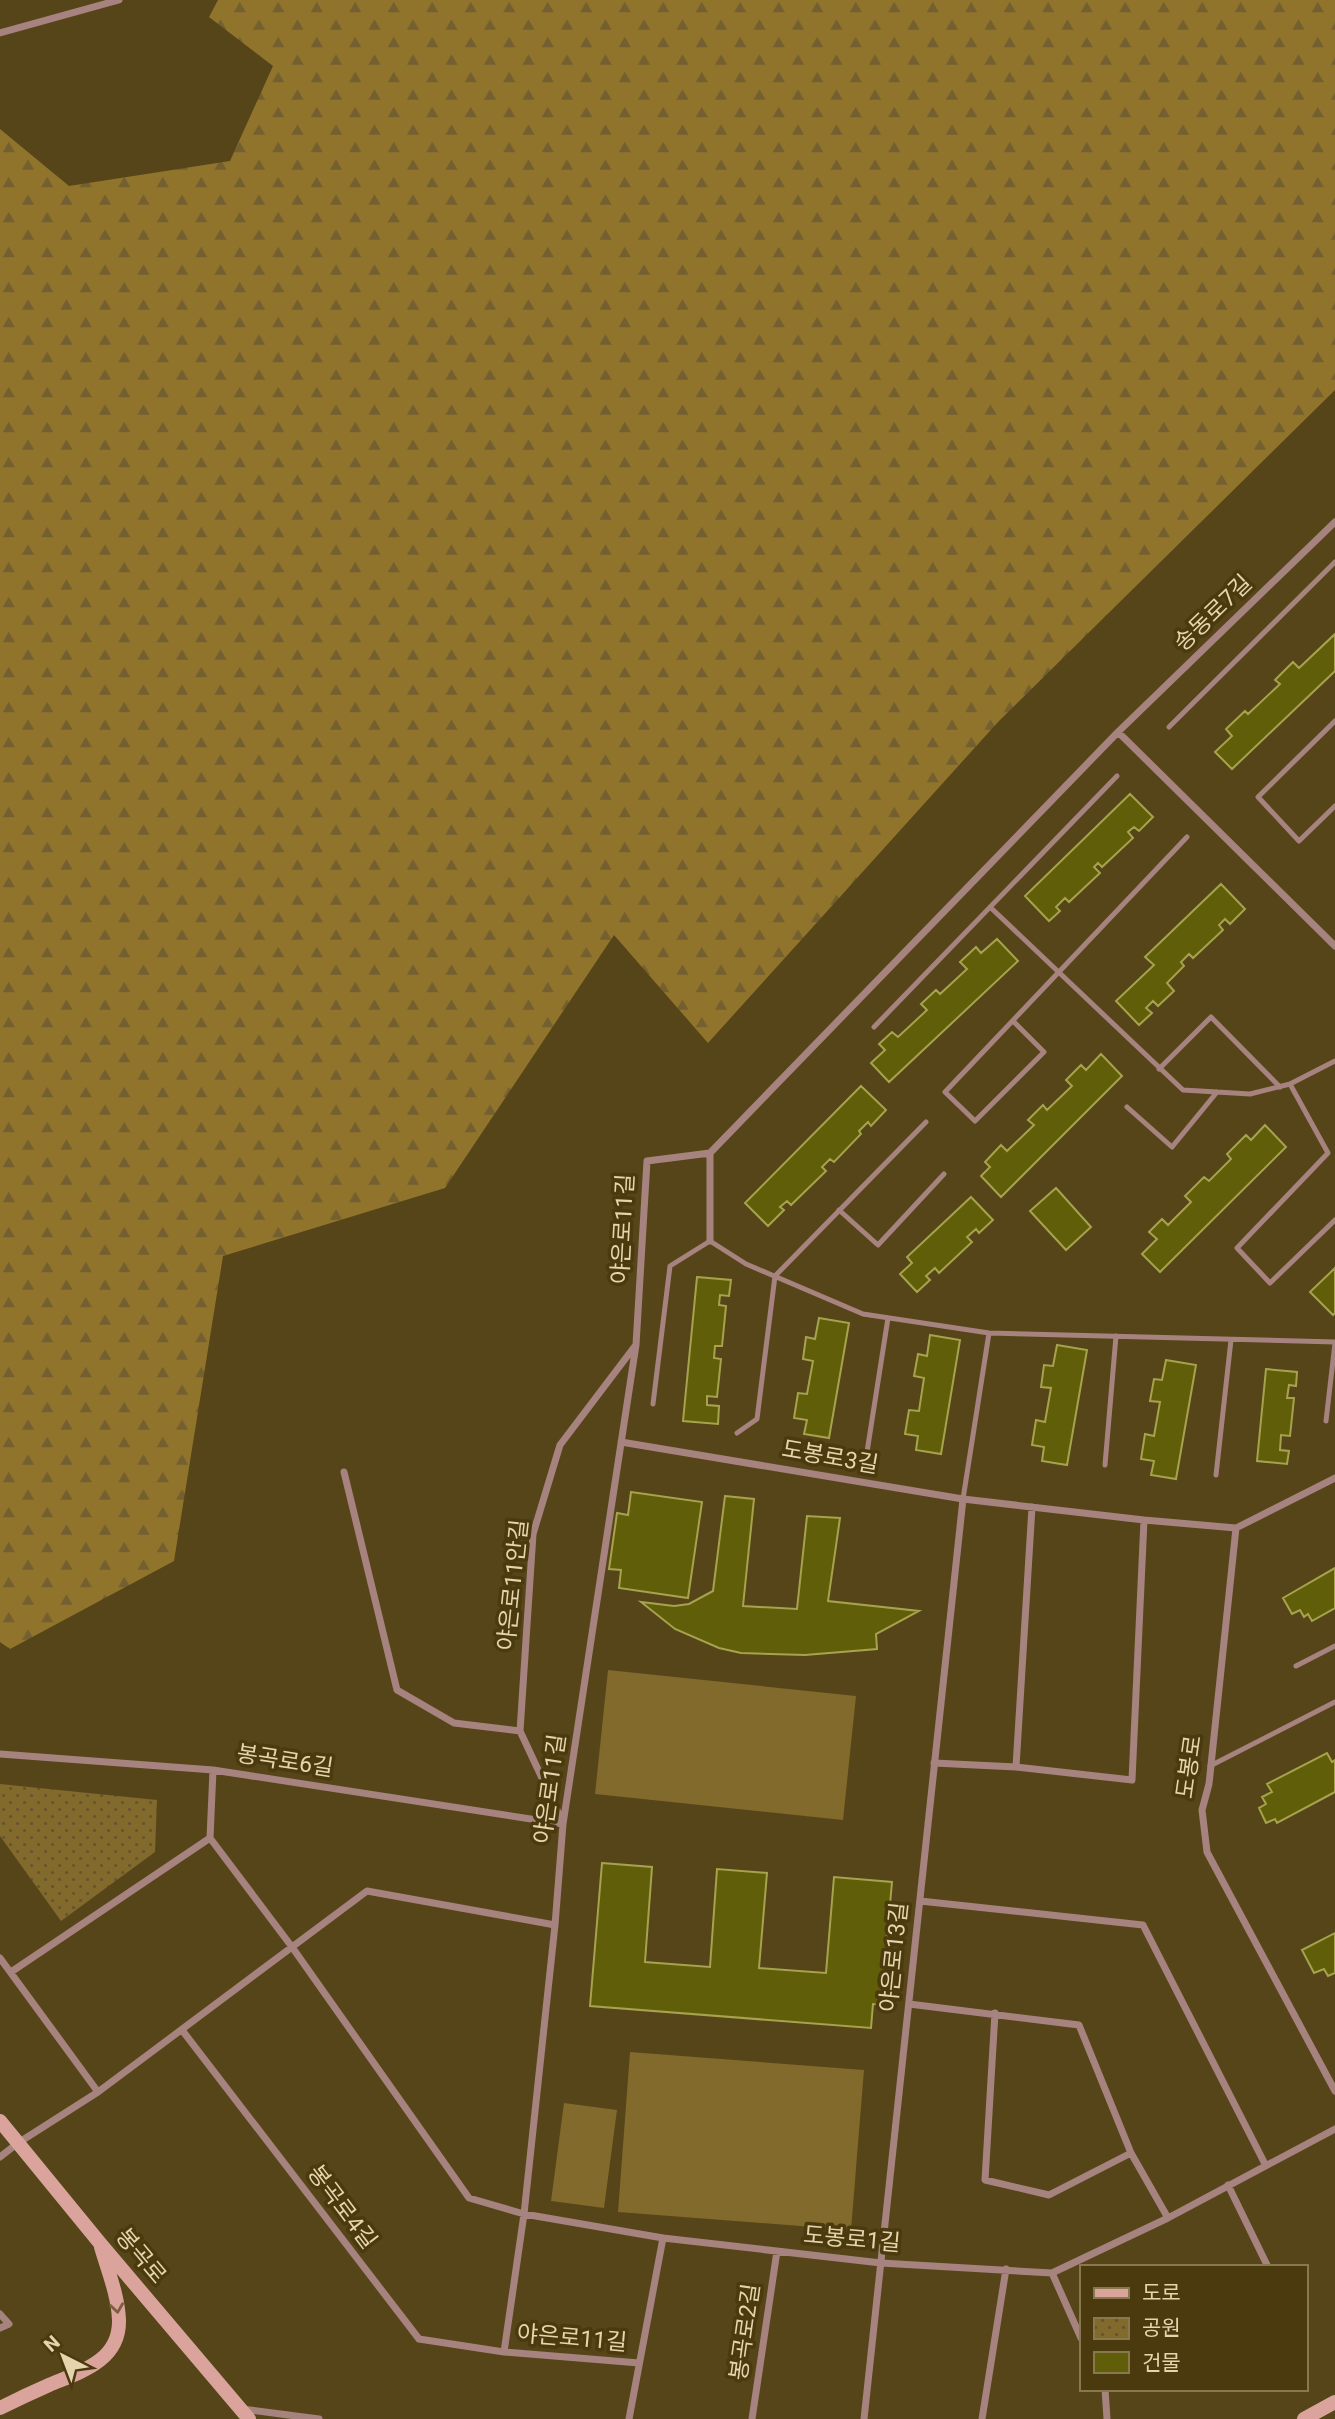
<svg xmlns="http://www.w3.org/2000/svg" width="1335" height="2419" viewBox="0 0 1335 2419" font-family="Roboto,'Noto Sans KR',sans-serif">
	<defs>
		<pattern id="forest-firs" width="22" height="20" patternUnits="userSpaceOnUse" patternTransform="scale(1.75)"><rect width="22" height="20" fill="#91742c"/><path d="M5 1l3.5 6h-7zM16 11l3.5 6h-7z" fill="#735f2f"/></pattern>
		<pattern id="park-dots" width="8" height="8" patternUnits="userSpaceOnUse" patternTransform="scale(1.75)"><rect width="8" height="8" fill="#82692c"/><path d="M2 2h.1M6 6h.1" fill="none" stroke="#645430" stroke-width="1.8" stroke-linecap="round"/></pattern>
	</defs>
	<rect width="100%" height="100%" fill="#564519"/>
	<path fill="#82692c" d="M608 1670 856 1696 843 1820 595 1794Z
		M630 2052 864 2070 851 2230 618 2212Z
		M564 2103 617 2110 604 2208 551 2201Z"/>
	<path fill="url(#forest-firs)" d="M218 0H1335V390L998 722 708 1043 614 935 445 1188 223 1256 174 1561 10 1649 0 1642V129L69 186 230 161 273 66 209 17Z"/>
	<path fill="url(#park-dots)" d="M0 1784 157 1800 155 1852 61 1921 0 1836Z"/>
	<path fill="#615e0a" stroke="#a6a24d" stroke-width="2" d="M1335 634V671L1232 769 1215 752 1232 736 1226 729 1245 711 1248 714 1280 684 1275 680 1293 662 1299 668Z
		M1130 794 1153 817 1139 831 1134 827 1128 832 1133 838 1102 867 1098 863 1094 867 1100 873 1069 902 1065 898 1056 907 1060 911 1049 921 1025 896Z
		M1221 884 1245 909 1230 924 1225 919 1219 925 1223 930 1193 958 1189 954 1181 962 1184 966 1167 983 1174 991 1158 1006 1153 1001 1146 1008 1152 1013 1139 1025 1116 1001 1154 965 1145 957Z
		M997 939 1018 961 889 1082 871 1063 885 1050 879 1044 892 1032 898 1037 927 1010 921 1004 936 990 940 994 967 969 960 962 976 947 981 953Z
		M1101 1054 1122 1076 1001 1197 981 1176 990 1167 985 1162 1001 1145 1007 1151 1034 1125 1028 1120 1043 1105 1047 1110 1072 1086 1066 1080 1081 1065 1086 1070Z
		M861 1086 886 1110 871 1126 868 1122 859 1131 861 1134 834 1162 830 1159 822 1167 826 1171 791 1205 787 1201 780 1207 784 1210 768 1226 745 1203Z
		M1265 1125 1286 1147 1160 1272 1142 1254 1157 1239 1149 1232 1162 1219 1168 1225 1191 1202 1185 1196 1204 1177 1209 1181 1231 1159 1227 1154 1246 1135 1251 1140Z
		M1056 1188 1091 1227 1066 1250 1030 1211Z
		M971 1197 993 1220 979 1233 976 1229 967 1237 972 1242 939 1273 935 1268 926 1276 930 1280 917 1292 900 1274 912 1263 907 1257Z
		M1335 1268V1313L1333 1315 1310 1292Z
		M697 1277 731 1280 729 1296 720 1295 719 1305 726 1306 722 1346H715L714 1358 721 1359 717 1397 707 1396V1405L719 1406 718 1424 683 1421Z
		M819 1318 849 1323 829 1438 804 1434 807 1420 794 1418 798 1393 807 1394 813 1361 803 1359 806 1337 815 1339Z
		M930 1335 960 1340 941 1454 916 1450 918 1436 905 1434 909 1410 919 1411 924 1378 914 1376 918 1354 927 1356Z
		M1057 1345 1087 1350 1067 1465 1042 1461 1044 1447 1032 1445 1036 1420 1045 1422 1051 1388 1041 1387 1044 1365 1053 1366Z
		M1166 1360 1196 1365 1176 1479 1151 1475 1154 1461 1141 1459 1145 1434 1154 1436 1160 1402 1150 1401 1154 1379 1162 1380Z
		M1266 1369 1297 1372 1296 1386 1289 1385 1287 1398H1294L1290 1436 1281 1435 1280 1450 1289 1451 1287 1464 1257 1461Z
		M631 1492 702 1502 688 1598 619 1588 621 1570 609 1569 617 1513 628 1515Z
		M725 1496 754 1499 743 1606 797 1609 807 1516 840 1518 828 1601 919 1611 876 1634 877 1649 805 1655 741 1653 719 1648 675 1629 641 1602 674 1606 689 1604 713 1591Z
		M1335 1568V1608L1312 1621 1308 1614 1304 1617 1300 1610 1292 1614 1283 1598Z
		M1327 1753 1332 1762 1335 1760V1792L1277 1823 1275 1819 1266 1823 1259 1808 1266 1804 1262 1797 1272 1792 1267 1784Z
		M602 1863 652 1867 645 1962 710 1967 717 1869 767 1873 759 1968 826 1973 834 1877 892 1882 881 2005 873 2004 871 2028 590 2006Z
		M1335 1933V1973L1328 1976 1324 1969 1314 1973 1302 1950Z"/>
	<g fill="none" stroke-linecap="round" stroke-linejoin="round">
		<path stroke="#a6837f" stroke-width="5" d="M1335 721 1258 797 1299 841 1335 806
			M1169 727 1335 562
			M990 907 1183 1090 1250 1094 1290 1084 1335 1061
			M1013 1021 1044 1052 975 1121 945 1092 1187 837
			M874 1027 1117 776
			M1159 1069 1211 1017 1280 1087
			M1290 1084 1328 1153 1237 1248 1270 1283 1335 1220
			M1127 1107 1172 1147 1217 1092
			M839 1210 878 1245 944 1174
			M653 1404 670 1266 710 1241 746 1264 863 1314 989 1333 1335 1342
			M1326 1421 1335 1343
			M737 1433 757 1419 775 1276 926 1122
			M867 1452 888 1318
			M1105 1465 1116 1336
			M1216 1475 1231 1340
			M963 1499 989 1333
			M1296 1666 1335 1646
			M1210 1766 1335 1702"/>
		<path stroke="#a6837f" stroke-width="7" d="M0 33 119 0
			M1118 732 1335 946
			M710 1241V1153L1118 732 1335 522
			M621 1442 963 1499 1144 1520 1236 1528
			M344 1472 397 1690 454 1723 520 1731
			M1335 1478 1236 1528 1209 1784 1202 1810 1207 1852 1335 2091
			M0 1754 213 1770 563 1824
			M934 1763 1016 1767 1132 1780 1144 1520
			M1016 1767 1032 1507
			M213 1770 210 1838 292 1947 469 2198 524 2214 663 2238 881 2263 1052 2273 1168 2218 1335 2129
			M563 1823 520 1731 533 1534 560 1445 635 1346
			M920 1901 1143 1925 1265 2164
			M0 1958 98 2092
			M11 1972 210 1838
			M909 2004 1079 2025 1131 2153 1168 2218
			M995 2013 985 2180 1049 2195 1131 2153
			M182 2030 419 2339 504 2352
			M0 2157 18 2143 98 2092 367 1891 555 1925
			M1228 2185 1268 2267
			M1052 2273 1081 2338
			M0 2314 9 2324 0 2328
			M639 2363 504 2352 524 2214 555 1925 563 1824 636 1345 647 1161 710 1153
			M1105 2389 1107 2419
			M242 2409 319 2419
			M629 2419 663 2238
			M752 2419 777 2251
			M864 2419 963 1499
			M982 2419 1006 2269"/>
		<path stroke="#daa49d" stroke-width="14" d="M0 2121 99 2242 249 2419
			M0 2408C16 2400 33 2392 49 2385 80 2372 120 2361 119 2320 118 2295 108 2271 101 2247
			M1304 2419 1335 2402"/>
	</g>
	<defs><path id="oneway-chevron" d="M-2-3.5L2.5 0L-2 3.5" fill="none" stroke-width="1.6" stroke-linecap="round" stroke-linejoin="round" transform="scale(1.75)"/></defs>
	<use stroke="#7d5f3f" href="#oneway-chevron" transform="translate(117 2308) rotate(82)"/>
	<g text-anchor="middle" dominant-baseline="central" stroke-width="7" stroke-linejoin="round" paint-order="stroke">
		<g font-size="23" fill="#e5d4ae" stroke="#4b3a0d">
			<text transform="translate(1213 613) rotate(-44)">송동로7길</text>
			<text transform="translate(623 1229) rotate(-87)">야은로11길</text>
			<text transform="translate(830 1457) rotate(10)">도봉로3길</text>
			<text transform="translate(513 1585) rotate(-84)">야은로11안길</text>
			<text transform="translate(285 1761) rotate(9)">봉곡로6길</text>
			<text transform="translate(1189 1767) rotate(-82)">도봉로</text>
			<text transform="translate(550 1789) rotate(-82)">야은로11길</text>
			<text transform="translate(894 1957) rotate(-84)">야은로13길</text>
			<text transform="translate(342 2207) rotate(53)">봉곡로4길</text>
			<text transform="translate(852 2239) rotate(5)">도봉로1길</text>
			<text transform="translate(141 2256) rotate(50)">봉곡로</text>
			<text transform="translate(745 2332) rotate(-82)">봉곡로2길</text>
			<text transform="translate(572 2338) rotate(5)">야은로11길</text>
		</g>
	</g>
	<rect x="1080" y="2265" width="228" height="126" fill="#4b3a0d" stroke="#89784d" stroke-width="2"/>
	<rect x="1094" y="2288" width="35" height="10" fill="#daa49d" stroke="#89784d" stroke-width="2"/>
	<text x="1142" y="2300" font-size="21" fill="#e5d4ae">도로</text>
	<rect x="1094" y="2318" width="35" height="21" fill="url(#park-dots)" stroke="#89784d" stroke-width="2"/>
	<text x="1142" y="2335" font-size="21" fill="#e5d4ae">공원</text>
	<rect x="1094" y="2352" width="35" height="21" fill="#615e0a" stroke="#89784d" stroke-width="2"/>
	<text x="1142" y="2370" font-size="21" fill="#e5d4ae">건물</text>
	<g transform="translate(63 2356) rotate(318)" stroke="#4b3a0d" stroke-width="5" paint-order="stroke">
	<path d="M0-5L12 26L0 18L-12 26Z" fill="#e5d4ae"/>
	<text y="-10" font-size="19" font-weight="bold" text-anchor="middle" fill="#e5d4ae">N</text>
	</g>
</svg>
